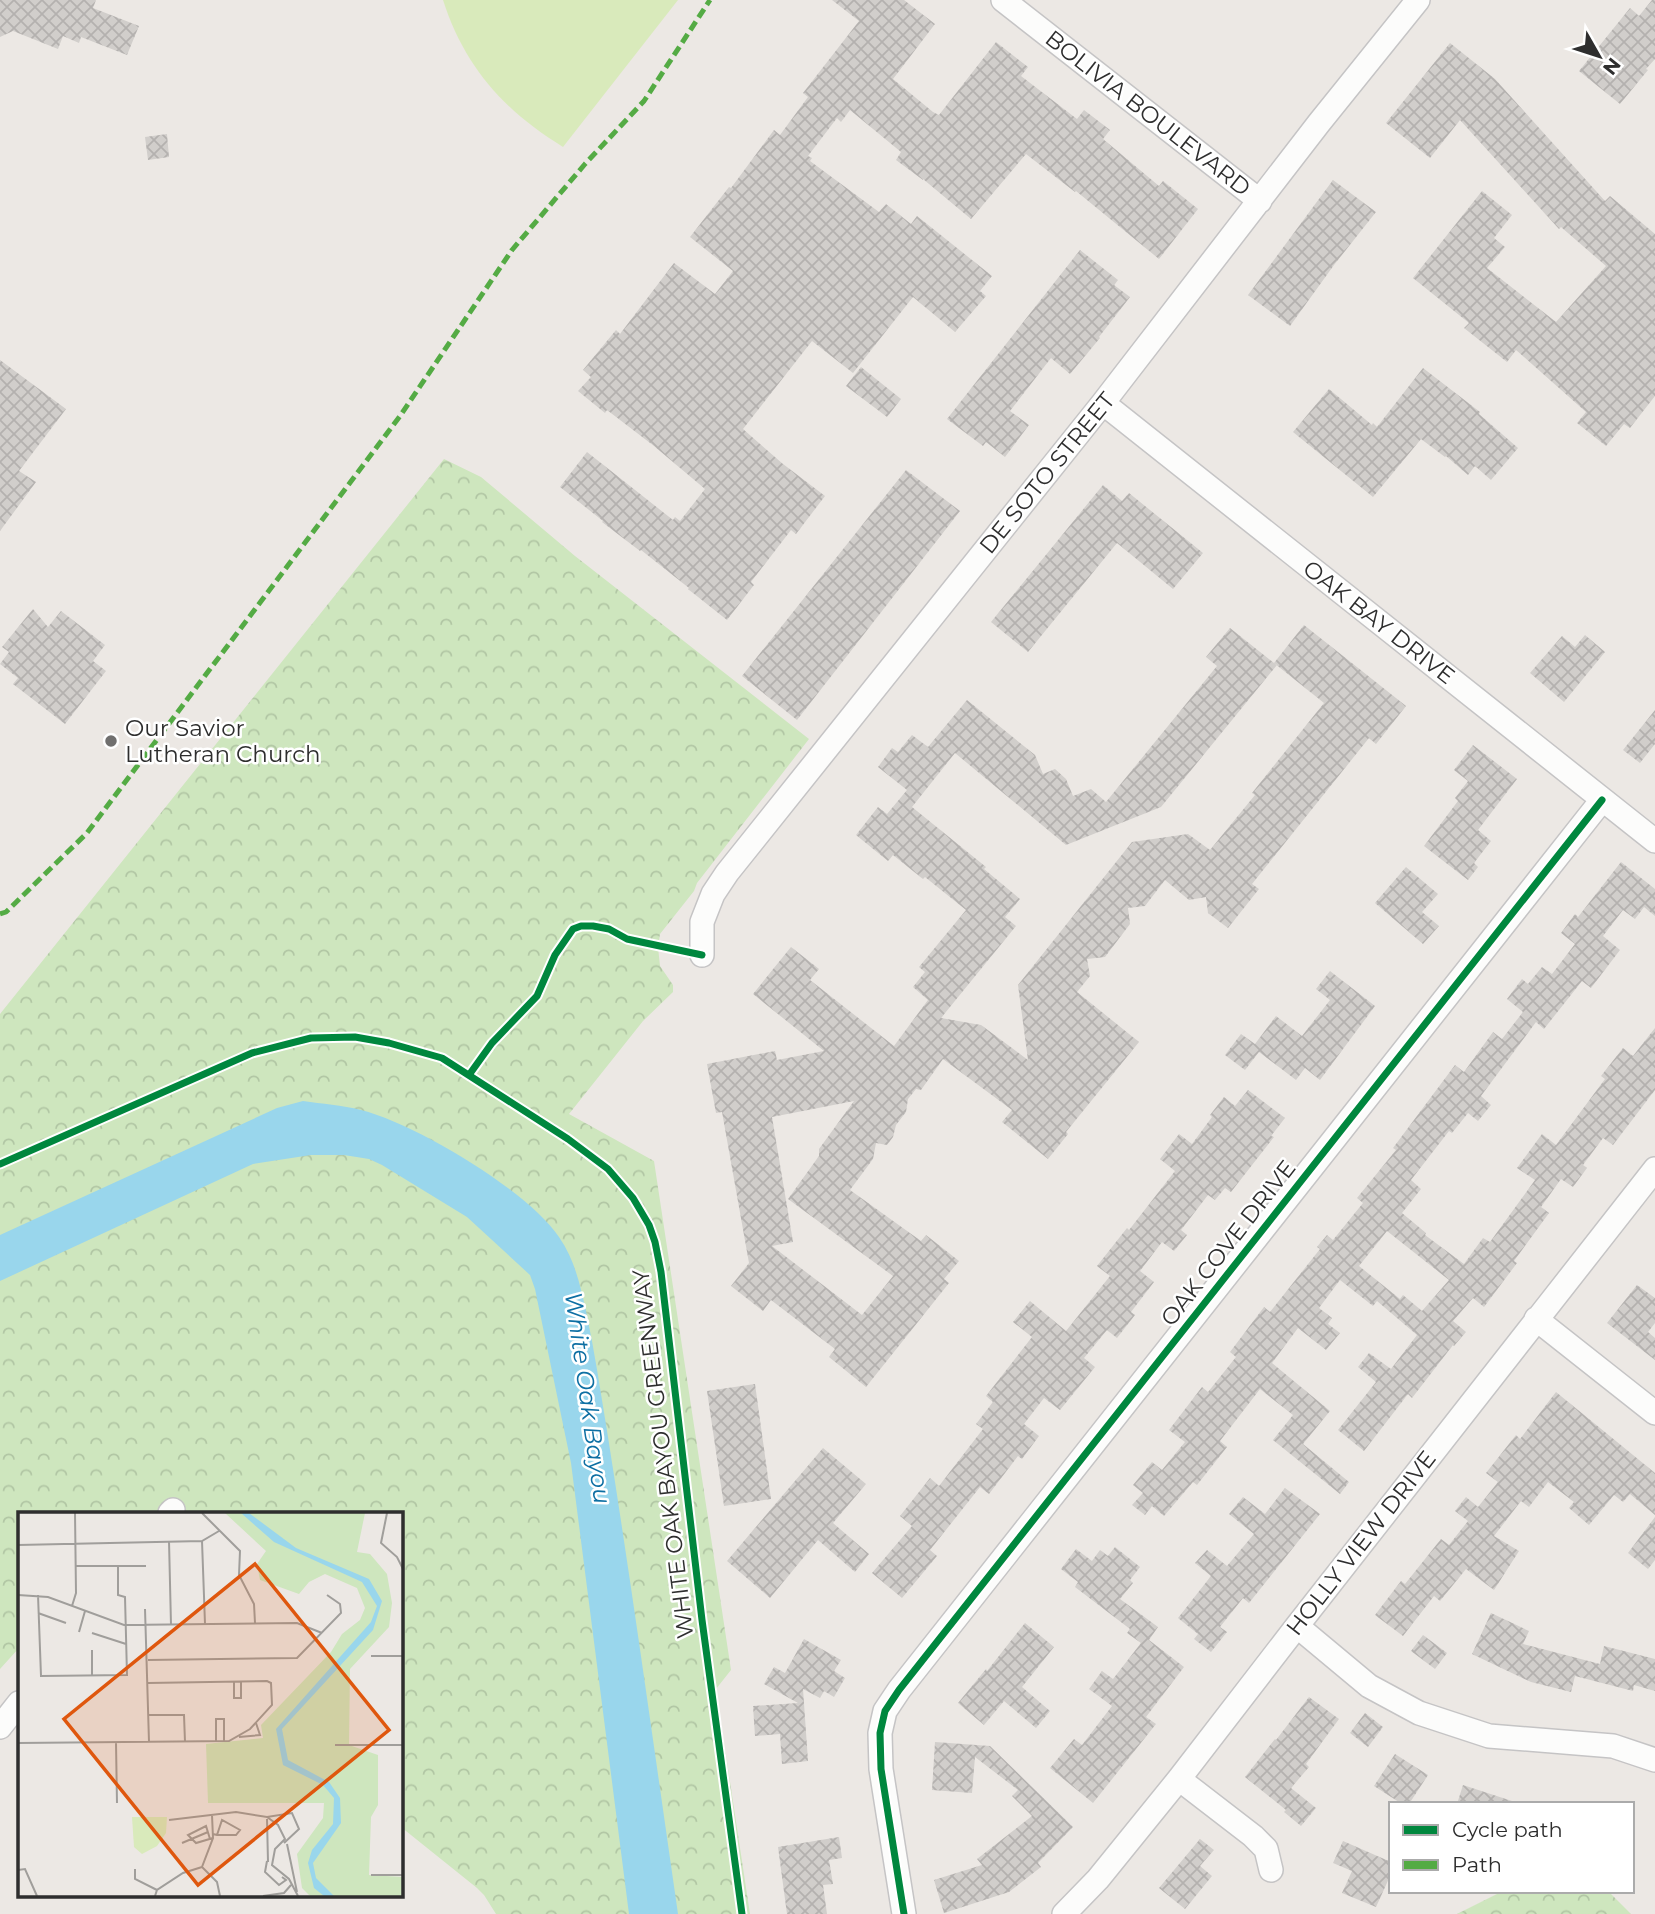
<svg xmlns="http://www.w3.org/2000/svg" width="1655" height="1914" viewBox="0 0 1655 1914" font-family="Montserrat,sans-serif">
	<defs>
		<pattern id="forest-crowns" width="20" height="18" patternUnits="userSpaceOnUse" patternTransform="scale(1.75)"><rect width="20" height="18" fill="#cee6be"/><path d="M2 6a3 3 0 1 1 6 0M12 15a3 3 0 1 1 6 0" fill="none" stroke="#b1c6a4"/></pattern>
		<pattern id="building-cross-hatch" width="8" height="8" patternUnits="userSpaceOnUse" patternTransform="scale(1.75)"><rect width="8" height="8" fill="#d1cecb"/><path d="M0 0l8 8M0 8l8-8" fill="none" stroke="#b4b1af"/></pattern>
	</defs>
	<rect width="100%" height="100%" fill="#ece8e4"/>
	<path fill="url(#forest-crowns)" d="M444 459 481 477 575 556 809 739 697 883 694 891 660 934 658 947 660 966 673 985V992L643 1021 569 1114 654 1161 731 1670 716 1689 750 1914H496L484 1895 477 1888 401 1827V1513H19V1648L0 1669V1014Z
		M1503 1891H1608L1631 1914H1457Z"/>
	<path fill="#d9eabb" d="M443 0H678L563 147C504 111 464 66 443 0Z"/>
	<path fill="#99d6ec" d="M303 1101C322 1104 342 1105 361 1110 416 1124 527 1190 559 1237 575 1260 580 1285 586 1311 595 1353 601 1395 608 1437 633 1595 655 1755 678 1914H629L571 1463 535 1289 530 1275 467 1217 382 1165 369 1159 344 1155H311L253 1164 0 1281V1235L277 1108Z"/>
	<path fill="url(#building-cross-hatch)" fill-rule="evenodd" d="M0 0H96L93 8 139 26 127 55 81 37 79 43 63 36 58 49 13 31 0 37Z
		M832 0H904L935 24 893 79 933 112 939 115 996 42 1028 67 1021 76 1077 119 1084 110 1110 130 1103 139 1159 186 1163 181 1198 209 1159 259 1076 191 1075 192 1026 154 971 219 923 179V180L896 160 901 152 850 110 841 122 837 118 808 156 812 158 810 161 879 212 886 204 911 224 917 216 992 276 980 291 986 296 955 332 913 297 853 373 812 341 743 429 783 464 825 496 796 534 791 530 751 582 754 585 727 620 688 589 689 588 641 550 640 551 602 522 603 521 560 487 587 452 673 520 675 517 680 521 705 489 654 446 607 410 605 413 578 391 591 377 583 370 616 330 620 334 674 263 715 294 733 271 690 237 729 187 731 188 774 130 780 135 808 97 803 93 859 21Z
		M1652 0H1655V59L1646 69 1648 70 1620 104 1579 71 1630 8 1639 16Z
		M1450 43 1495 79 1605 201 1610 196 1655 234V396L1630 428 1624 424 1606 446 1577 423 1586 412 1516 350 1507 362 1464 328 1469 323 1413 278 1482 191 1512 215 1494 238 1505 247 1487 268 1556 322 1606 266 1561 227 1559 229 1460 120 1430 158 1386 123Z
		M167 134 169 157 148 160 145 137Z
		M1333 180 1376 212 1334 265 1290 326 1248 295Z
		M1080 250 1118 280 1114 285 1130 297 1099 337 1100 338 1070 374 1051 358 1010 411 1029 425 1005 457 986 442 983 446 947 419Z
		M0 360 66 409 19 471 36 482 0 531Z
		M861 367 901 399 887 417 846 386Z
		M1423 368 1480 412 1479 414 1518 448 1491 480 1475 466 1468 475 1446 456 1445 457 1421 439 1373 497 1293 432 1329 389 1372 425 1373 423 1377 427Z
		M906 470 960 511 797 720 742 676Z
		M1103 485 1122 501 1129 493 1203 553 1173 589 1117 543 1028 652 991 622Z
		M33 609 48 627 61 611 105 645 93 661 106 671 65 724 13 684 18 678 0 664 9 652 2 647Z
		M1304 625 1406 706 1376 744 1369 738 1252 884 1259 889 1228 928 1208 913 1206 897 1189 900 1165 880 1145 906 1128 908 1130 924 1105 957 1087 959 1090 976 1077 992 1139 1042 1066 1132 1068 1134 1048 1159 1002 1122 1012 1110 943 1059 921 1090 916 1089 908 1099 906 1112 896 1125 893 1137 887 1145 876 1143 873 1159 850 1190 921 1241 926 1235 959 1261 944 1279 949 1283 866 1387 829 1357 835 1349 771 1300 763 1311 731 1286 749 1263 722 1112 716 1113 707 1064 775 1051 777 1060 824 1051 753 994 791 947 819 969 810 980 894 1046 928 1000 913 987 925 972 919 967 966 910 925 877 923 879 893 855 888 861 856 835 878 807 887 814 907 790 878 767 892 748 898 752 912 735 928 747 967 700 1035 755 1043 774 1055 769 1066 779 1073 796 1091 789 1106 802 1217 666 1206 657 1230 628 1274 663ZM1274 663 1324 703 1252 793 1255 795 1210 850 1188 834 1132 842 1018 985 1028 1060 981 1025 941 1018 1016 926 1005 917 1020 899 984 869 986 867 912 807 955 753 1066 845 1161 807 1277 665ZM854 1101 819 1149V1156L788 1199 893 1276 862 1315 772 1246 793 1242 772 1117Z
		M1585 635 1605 652 1564 702 1530 673 1562 636 1575 647Z
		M1655 710V744L1640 763 1623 750Z
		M1473 745 1517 779 1478 830 1491 841 1474 863 1478 867 1468 880 1424 846 1458 801 1455 798 1468 781 1454 770Z
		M1621 862 1655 889V916L1644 907 1635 919 1623 910 1603 936 1620 950 1591 988 1582 981 1544 1029 1536 1022 1481 1096 1491 1105 1478 1121 1468 1113 1452 1133 1449 1131 1411 1180 1421 1189 1402 1213 1426 1233 1425 1235 1464 1264 1483 1238 1490 1242 1535 1180 1517 1168 1542 1134 1556 1145 1605 1079 1601 1076 1623 1048 1633 1056 1655 1028V1090L1613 1145 1603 1138 1583 1165 1587 1168 1573 1187 1561 1179 1541 1207 1549 1213 1514 1261 1517 1263 1484 1307 1473 1298 1453 1321 1466 1332 1454 1346 1453 1345 1412 1398 1408 1394 1364 1451 1338 1430 1376 1382 1358 1367 1369 1353 1391 1369 1417 1335 1377 1301 1373 1306 1340 1280 1319 1308 1332 1318 1328 1324 1340 1333 1326 1350 1298 1328 1272 1363 1330 1411 1303 1444 1349 1482 1340 1494 1273 1440 1293 1415 1260 1389 1220 1441 1227 1447 1197 1485 1193 1482 1164 1516 1152 1506 1145 1515 1132 1505 1143 1493 1133 1485 1152 1462 1162 1470 1185 1442 1169 1430 1202 1387 1208 1392 1236 1357 1230 1352 1264 1307 1270 1312 1320 1249 1317 1247 1327 1235 1333 1240 1363 1203 1357 1198 1396 1150 1393 1148 1455 1065 1464 1072 1493 1032 1502 1039 1523 1012 1507 999 1522 979 1528 984 1542 967 1552 974 1575 944 1561 933 1575 914 1578 917ZM1387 1231 1449 1280 1422 1311 1403 1295 1400 1299 1359 1266Z
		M1406 867 1438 894 1422 912 1439 926 1423 944 1375 903Z
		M1330 971 1375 1006 1320 1080 1305 1068 1296 1080 1259 1052 1245 1070 1225 1055 1241 1034 1255 1044 1276 1016 1302 1036 1330 1000 1316 989Z
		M1248 1090 1285 1118 1271 1136 1274 1137 1231 1192 1225 1188 1215 1200 1208 1195 1181 1230 1187 1235 1174 1251 1162 1242 1140 1271 1154 1282 1131 1312 1135 1315 1117 1338 1107 1330 1084 1358 1095 1367 1060 1410 1044 1398 1024 1424 1039 1436 1022 1459 1018 1456 989 1494 980 1487 930 1550 937 1556 902 1598 872 1573 912 1526 900 1516 930 1478 939 1486 983 1429 976 1424 993 1402 986 1396 1032 1337 1013 1322 1030 1301 1066 1331 1110 1276 1097 1266 1127 1228 1129 1230 1175 1171 1160 1159 1179 1134 1192 1144 1212 1117 1210 1115 1224 1097 1235 1106Z
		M1637 1285 1655 1298V1323L1648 1332 1655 1338V1360L1607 1323Z
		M755 1384 771 1499 724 1506 707 1391Z
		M1556 1392 1655 1473V1515L1630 1494 1623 1502 1614 1495 1589 1525 1569 1508 1574 1502 1548 1482 1529 1507 1521 1501 1494 1536 1519 1551 1494 1590 1466 1569 1440 1601 1434 1596 1403 1636 1375 1615 1401 1581 1405 1584 1441 1539 1449 1545 1468 1521 1455 1511 1466 1497 1478 1507 1498 1482 1486 1473 1516 1435 1520 1439Z
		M823 1448 866 1484 833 1523 869 1554 855 1572 818 1540 770 1598 727 1561Z
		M1285 1488 1320 1514 1249 1603 1243 1598 1220 1627 1227 1632 1211 1652 1194 1639 1198 1634 1178 1618 1211 1576 1195 1563 1207 1550 1227 1566 1254 1534 1229 1514 1243 1497 1265 1514Z
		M1655 1517V1560L1648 1569 1628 1553Z
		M1115 1547 1140 1567 1130 1580 1133 1583 1120 1599 1158 1627 1149 1640 1184 1667 1146 1717 1156 1724 1093 1803 1050 1768 1074 1739 1082 1745 1112 1706 1089 1689 1102 1671 1113 1679 1141 1643 1127 1633 1130 1629 1075 1587 1078 1582 1061 1569 1076 1549 1092 1561 1100 1550 1108 1556Z
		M1491 1613 1529 1631 1523 1644 1600 1664 1604 1646 1655 1659V1691L1634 1685 1633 1691 1575 1676 1571 1692 1531 1682 1472 1654Z
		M1025 1623 1054 1647 1022 1687 1050 1711 1036 1728 1004 1701 984 1725 958 1703 986 1669 987 1671Z
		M1423 1635 1447 1653 1435 1669 1411 1651Z
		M804 1639 841 1660 834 1671 845 1678 834 1697 824 1691 820 1698 803 1689 808 1761 782 1764 780 1734 755 1736 753 1706 798 1703 764 1684 774 1667 785 1673Z
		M1309 1697 1339 1719 1306 1764 1309 1767 1291 1788 1316 1808 1301 1826 1284 1812 1286 1810 1245 1777 1275 1739 1276 1740Z
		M1365 1713 1383 1727 1368 1747 1350 1733Z
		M935 1742 990 1746 1073 1827 1038 1863 1041 1867 1009 1892 944 1913 934 1880 982 1865 977 1859 1032 1816 1012 1796 1018 1790 975 1757 972 1793 932 1790Z
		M1395 1754 1428 1775 1409 1804H1402L1374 1786Z
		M1463 1785 1512 1801V1804H1457Z
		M839 1837 842 1858 829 1860 833 1884 823 1885 827 1914H787L778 1847Z
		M1200 1839 1214 1850 1200 1866 1212 1876 1185 1909 1159 1888Z
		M1343 1841 1391 1862V1874L1376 1907 1342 1893 1352 1871 1333 1863Z"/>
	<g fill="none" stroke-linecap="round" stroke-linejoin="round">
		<defs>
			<path id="minor" d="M1003 0 1260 201
				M1103 403 1655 841
				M702 955V922L713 894 727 873 1103 403 1319 123 1418 0
				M1536 1319 1655 1413
				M170 1513 173 1510
				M1297 1626 1369 1686 1419 1713 1489 1736 1613 1746 1655 1760
				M0 1727 19 1703
				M1179 1779 1253 1836 1266 1849 1271 1870
				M904 1914 881 1769 880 1733 885 1711 899 1690 1602 800
				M1064 1914 1098 1879 1179 1779 1297 1626 1655 1169"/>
		</defs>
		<use href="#minor" stroke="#c5c4c5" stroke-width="26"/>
		<use href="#minor" stroke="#fcfcfb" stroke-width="23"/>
		<path stroke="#54ab44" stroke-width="5" stroke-dasharray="10 5" stroke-linecap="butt" d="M0 914 6 912 87 833 400 416 512 250 585 164 644 101 710 0"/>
		<defs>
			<path id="cycleway" d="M469 1075 492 1043 537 996 555 955 573 929 581 926H593L609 929 627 939 702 955
				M0 1164 252 1053 311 1038 355 1037 389 1043 442 1058 568 1139 608 1169 633 1198 649 1225 655 1242 661 1272 702 1620 742 1914
				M904 1914 881 1769 880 1733 885 1711 899 1690 1602 800"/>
		</defs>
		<use href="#cycleway" stroke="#fff" stroke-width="11"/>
		<use href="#cycleway" stroke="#00873e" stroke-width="7"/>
	</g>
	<circle fill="#706f6e" stroke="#fff" stroke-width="2.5" cx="111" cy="741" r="7"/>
	<g text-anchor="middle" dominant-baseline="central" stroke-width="5" stroke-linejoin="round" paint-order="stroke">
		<g font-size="23" fill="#2e2e2e" stroke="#fff">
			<text transform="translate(1148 113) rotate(38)">BOLIVIA BOULEVARD</text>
			<text transform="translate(1047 473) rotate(-51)">DE SOTO STREET</text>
			<text transform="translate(1379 622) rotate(38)">OAK BAY DRIVE</text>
			<text transform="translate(1228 1243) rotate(-52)">OAK COVE DRIVE</text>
			<text transform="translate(663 1454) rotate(-97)">WHITE OAK BAYOU GREENWAY</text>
			<text transform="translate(1361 1543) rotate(-52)">HOLLY VIEW DRIVE</text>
		</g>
		<g font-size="23" fill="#2e2e2e" stroke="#fff" text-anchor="start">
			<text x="125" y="728">Our Savior<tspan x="125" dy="26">Lutheran Church</tspan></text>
		</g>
		<g font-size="24" font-style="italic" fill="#0d6fa3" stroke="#fff">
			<text transform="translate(588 1398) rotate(82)">White Oak Bayou</text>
		</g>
	</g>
	<g transform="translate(18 1512)">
		<rect width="385" height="385" fill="#ece8e4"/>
		<path d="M207 1H347L339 40 352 42 369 62 374 91 371 115 332 157 331 233 360 243V293L353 305 351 363 385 365V384H292L284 376 279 342 305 306 306 291H190L188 232 245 226 243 213 313 140 324 122 342 108 347 96 339 76 307 62 291 70 281 82 242 68 239 52 248 39Z" fill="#cee6be"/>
		<path d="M149 305 148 321 139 334 124 342 116 335 114 305Z" fill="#d9eabb"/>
		<path d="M223 1H231L278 36 351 67 364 89 355 118 264 217 270 248 311 270 322 286 323 311 295 351 298 366 316 384H306L296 376 290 351 294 338 315 312 316 286 305 273 265 253 258 217 353 110 359 94 344 70 256 30Z" fill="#99d6ec"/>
		<path fill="none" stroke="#a09e9b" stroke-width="2" d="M184 1 222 39 221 63 236 92 237 111M369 1 363 31 379 45 385 57M151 29 153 113M184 29 187 112M0 33 184 29 201 19M57 54H128M0 83 30 85 106 113 279 111 304 121M20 83 23 164 109 163 107 85 100 83V54M54 94 58 81 57 1M127 97 131 230M20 101 48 111M61 120 67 99M74 121 108 132M74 138V163M353 144H385M130 148 279 146 323 101 322 92 309 83M216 169V186H223V169M130 203H166L167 230M221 225 242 223 238 211M198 229V207H206V229M0 231 211 229 232 217 254 193 253 171 249 169 130 171M98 231 99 291M317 233H385M194 303 195 326 184 355 199 370 202 384M249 305 260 313 267 327 257 337 254 353 271 367 280 384M249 307 250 350M151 308 218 300 249 305 274 301 281 317 266 331M195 322 199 323H218L222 318 204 308 199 323M192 327 188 314 170 323 178 331 195 326M164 331 190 320M269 332 279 380M249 349 247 360 261 373 268 368 264 365M117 357V367L139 378M0 358 7 357 19 384M353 363H385M137 384 139 378 165 361 184 355M245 384 266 381 273 373"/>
		<path fill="#df570e" fill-opacity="0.15" stroke="#df570e" stroke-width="3.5" d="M237 52 371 218 180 373 46 207Z"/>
		<rect width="385" height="385" fill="none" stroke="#2e2e2e" stroke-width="3.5"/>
	</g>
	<rect x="1389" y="1802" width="245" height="91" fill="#ffffff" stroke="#ababab" stroke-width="2"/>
	<rect x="1403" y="1825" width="35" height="10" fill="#00873e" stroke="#ababab" stroke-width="2"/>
	<text x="1452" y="1837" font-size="21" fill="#2e2e2e">Cycle path</text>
	<rect x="1403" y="1860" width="35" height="10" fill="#54ab44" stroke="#ababab" stroke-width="2"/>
	<text x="1452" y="1872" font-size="21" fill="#2e2e2e">Path</text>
	<g transform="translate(1599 56) rotate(129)" stroke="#ffffff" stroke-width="5" paint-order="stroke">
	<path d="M0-5L12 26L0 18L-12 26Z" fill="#2e2e2e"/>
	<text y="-10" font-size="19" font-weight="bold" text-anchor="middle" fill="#2e2e2e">N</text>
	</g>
</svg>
